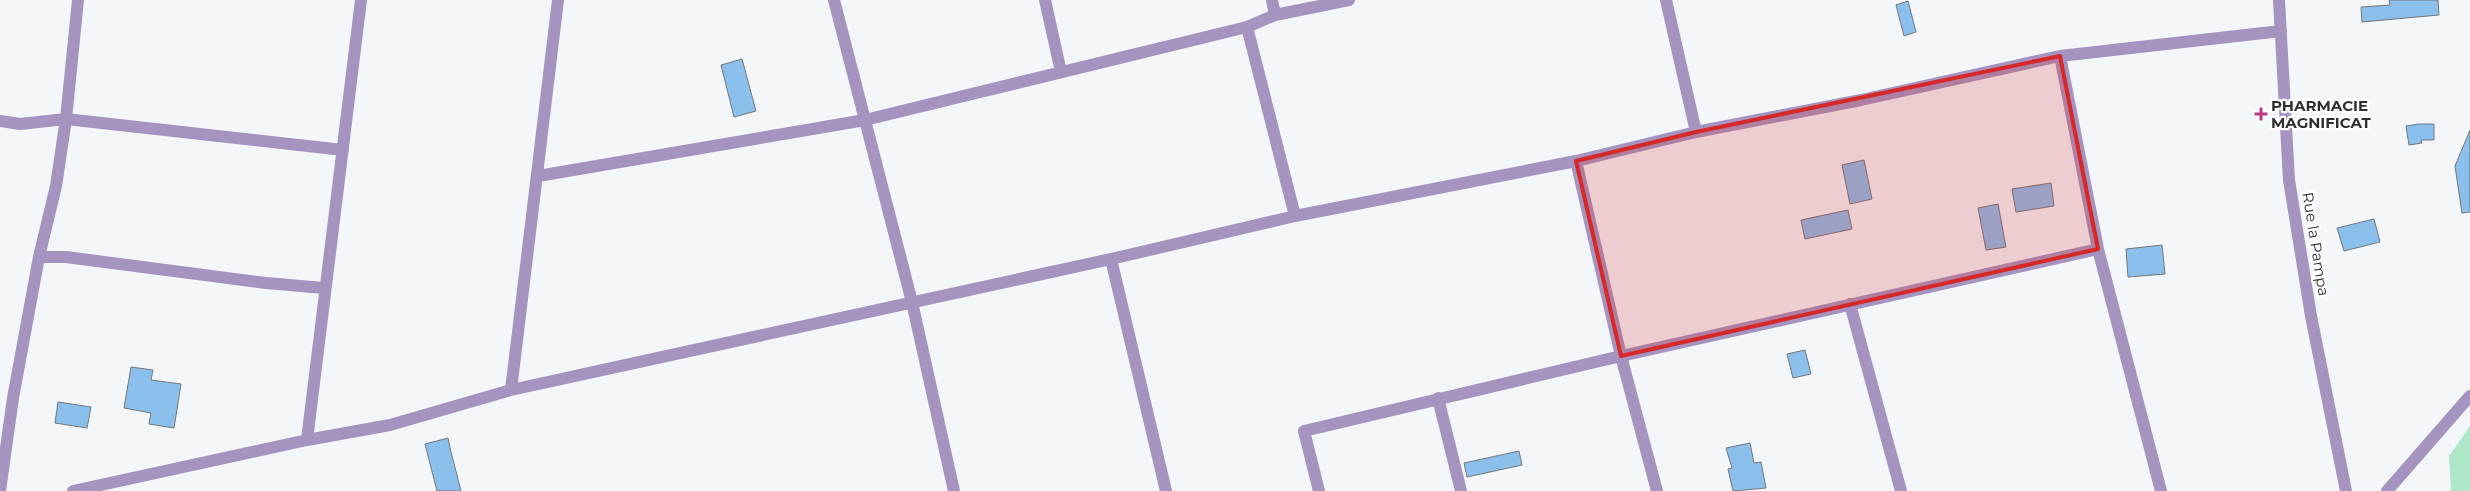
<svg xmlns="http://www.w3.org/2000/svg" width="2470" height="491" viewBox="0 0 2470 491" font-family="Montserrat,sans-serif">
	<rect width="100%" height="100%" fill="#f4f7fa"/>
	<path fill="#aee6c8" d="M2470 426V491H2451L2449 456Z"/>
	<path fill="#8cc0ec" stroke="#75777a" d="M2389 0H2438L2439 15 2362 22 2361 7 2390 5Z
		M1908 1 1916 32 1904 36 1896 5Z
		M742 59 756 111 734 117 721 65Z
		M2419 124H2434V140H2421L2422 143 2409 145 2406 126Z
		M2470 130V212L2462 213 2455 166Z
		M1864 160 1872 199 1850 204 1842 165Z
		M2051 183 2054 206 2016 212 2012 189Z
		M1998 204 2006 247 1986 250 1978 208Z
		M1848 210 1852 229 1805 239 1801 220Z
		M2374 219 2380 242 2344 251 2337 228Z
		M2162 245 2165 274 2128 277 2126 249Z
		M1805 350 1811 374 1793 378 1787 354Z
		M131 367 153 370 151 380 181 384 174 428 149 424 151 413 124 408Z
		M58 402 91 407 87 428 55 423Z
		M448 438 451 452 461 491H437L425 444Z
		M1750 443 1754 463 1761 462 1766 488 1733 491 1728 469 1732 468 1726 448Z
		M1519 451 1522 465 1467 477 1464 463Z"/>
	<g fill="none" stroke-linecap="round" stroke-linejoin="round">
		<path stroke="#a594bf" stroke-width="12" d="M834 0 912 302 954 491
			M1045 0 1061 72
			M1272 0 1275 15
			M1666 0 1696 132
			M2279 0 2289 180 2311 316 2346 491
			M1247 27 1295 216
			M2060 56 2098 249 2161 491
			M0 121 20 124 66 119 343 150
			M1576 161 1621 356 1657 491
			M538 176 865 120 1247 27 1275 15 1349 0
			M39 257H66L266 283 324 288
			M1111 259 1166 491
			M1850 304 1901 491
			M511 390 558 0
			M1438 398 1461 491
			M307 440 361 0
			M0 491 13 398 39 257 56 186 66 119 78 0
			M73 491 307 440 390 425 511 390 1111 259 1295 216 1576 161 1696 132 1861 100 2060 56 2281 31
			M1319 491 1304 431 1621 356 2098 249
			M2387 491 2470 396"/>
	</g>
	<path fill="#d62828" fill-opacity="0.2" stroke="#d62828" stroke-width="4" stroke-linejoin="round" d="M2060 56 2098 249 1621 356 1576 161 1696 132Z"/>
	<path fill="#b83985" stroke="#fff" stroke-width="2" d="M2258.5 106.5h5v5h5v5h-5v5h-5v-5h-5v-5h5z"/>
	<g text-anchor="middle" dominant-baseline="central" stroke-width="4.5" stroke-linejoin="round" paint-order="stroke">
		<g font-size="15" font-weight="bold" fill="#2e2f30" stroke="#fff" text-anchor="start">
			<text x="2271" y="105">PHARMACIE<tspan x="2271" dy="17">MAGNIFICAT</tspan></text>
		</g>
		<g font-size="15" fill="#2e2f30" stroke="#fff">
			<text transform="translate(2316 244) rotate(81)">Rue la Pampa</text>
		</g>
	</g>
</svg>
